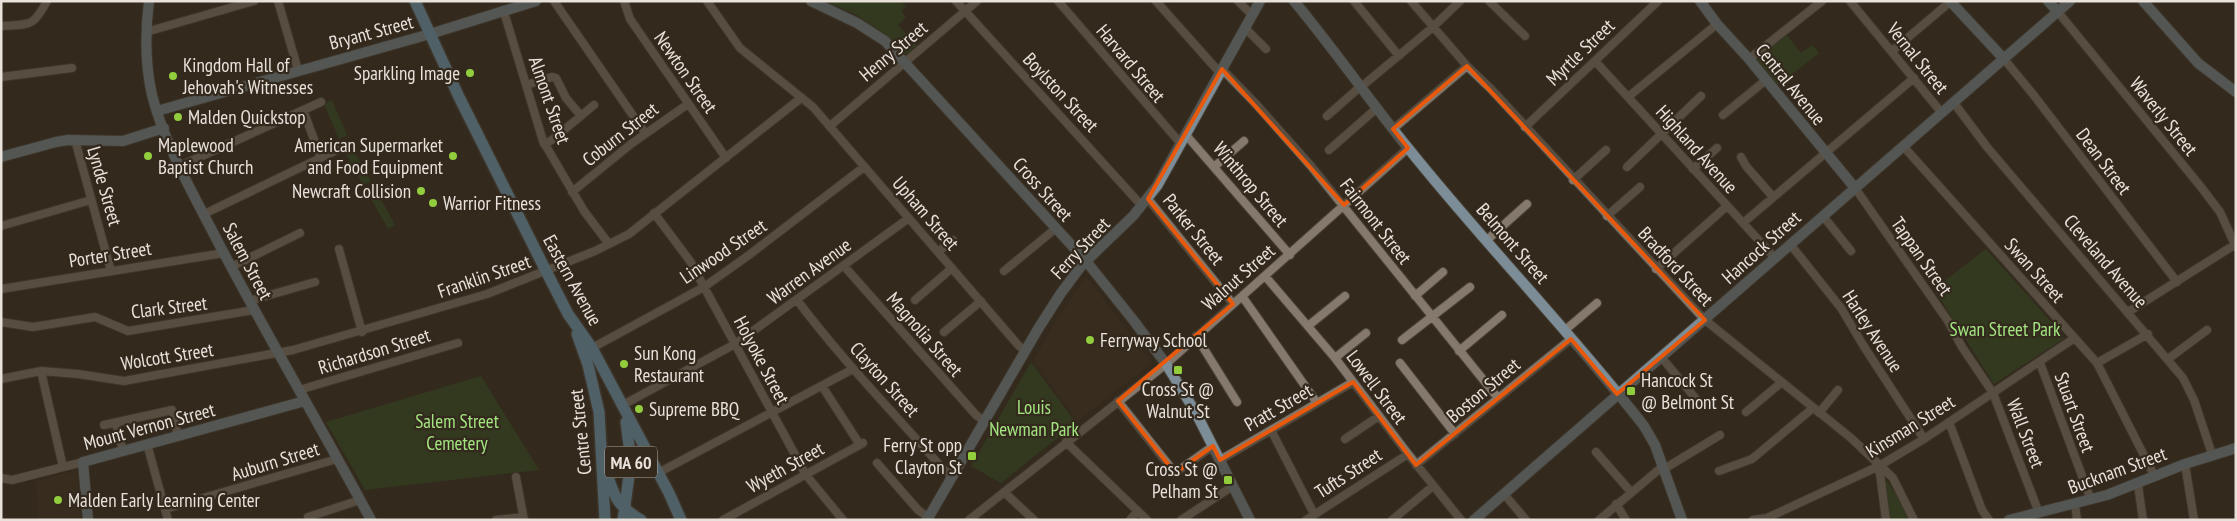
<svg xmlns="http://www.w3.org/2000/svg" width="2237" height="521" viewBox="0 0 2237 521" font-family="'PT Sans Narrow',sans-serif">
	<rect width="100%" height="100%" fill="#33291d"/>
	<path fill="#3d2f1e" d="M1086 276 1152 363 1078 421 1033 361 1056 320Z
		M77 470 81 520H23L39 519 36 481Z"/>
	<path fill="#324c23" d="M824 1H901L906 7 901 11 906 17 898 25 918 47 911 53 906 54 880 31 857 15Z
		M1786 34 1801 53 1812 45 1819 53 1777 86 1756 59Z
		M332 100 347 135 339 139 324 104Z
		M351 146 371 181 363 185 344 150Z
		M376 190 395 225 388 229 368 194Z
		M1986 249 2063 335V339L1994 384 1934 289Z
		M1031 362 1076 423 1001 483 971 466Z
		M481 376 539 470 365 490 326 422Z
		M1887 481 1900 501 1908 520H1890L1885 482Z"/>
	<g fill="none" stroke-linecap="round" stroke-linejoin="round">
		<defs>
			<path id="street" d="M278 1 298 70
				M554 1 645 133
				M624 1 630 19 726 158
				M707 1 740 48 813 107 1018 345 1025 351
				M956 1 1142 206
				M1058 1 1181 144
				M1156 1 1220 73
				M1238 1 1252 15
				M1354 1 1399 56
				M1411 1 1467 66 1492 90 1705 320 1851 438 1893 478 1914 520
				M1489 1 1525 36
				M1850 1 1941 112
				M504 12 543 141 584 211 609 244
				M2058 12 2201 187 2220 212 2236 247
				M1 26C29 24 33 28 47 1
				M1245 28 1266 49
				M146 32 254 1
				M1892 51 1950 2
				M1749 59 1822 1
				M2004 59 2032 93 2177 282
				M1595 61 1775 258
				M1222 69 1257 105 1311 166 1498 398
				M1 77 72 68
				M526 85 552 77 556 78 566 98 581 116
				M1361 87 1433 27 1460 1
				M1628 97 1717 24
				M1954 103 1987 147 2183 378 2194 400 2212 454
				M303 110 321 158
				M1723 115 1766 80
				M1327 116 1361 86
				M830 126 977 1
				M1525 127 1658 1
				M1393 129 1467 66
				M1186 135 1290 255
				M75 140 111 271
				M544 144 552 140 594 105
				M1904 147 2097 363 2155 477
				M1329 150 1377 108
				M1741 157 1746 166 1773 197
				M180 166 321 102
				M1215 166 1244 141
				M1627 167 1701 96
				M1693 169 1717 148
				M1573 180 1606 150
				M1855 188 1948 321 1962 347 1993 393 2039 513
				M572 192 631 144 688 104
				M1148 199 1233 304
				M654 213 690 261 806 475 843 520
				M204 214 341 148
				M1607 216 1640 187
				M1823 216 1851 251
				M1743 223 1914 78
				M1 226 91 200
				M1487 240 1527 204
				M1790 244 1841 308 1863 345 1924 439
				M339 249 362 332
				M938 252 953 240
				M844 266 976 415 984 421
				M231 267 300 233
				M1656 269 1727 206
				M1004 271 1055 229
				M1265 276 1335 358 1408 454 1461 520
				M1 289 224 253
				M1242 296 1317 403
				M1415 296 1443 272
				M797 300C842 360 894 413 943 469L952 476
				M915 300 952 268
				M249 301 315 282
				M2128 312 2236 244
				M1 322 33 327 95 317 128 331 254 310
				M1308 326 1345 296
				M1564 331 1597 303
				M944 332 981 301
				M1196 336 1237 402
				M1402 340 1470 287
				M592 348 704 287 749 255 864 167
				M1459 351 1502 315
				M1335 358 1366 333
				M1662 358 1701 405
				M2168 359 2207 330
				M1400 363 1455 434
				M2040 363 2091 500
				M2097 363 2148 334
				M41 371 63 467
				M1 379 41 371 78 374 124 381 293 350 487 294 595 251 629 234 801 98
				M822 386 860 445
				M299 390 458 343
				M1118 401 1175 473 1213 446
				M621 406 735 344 909 218
				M1746 412 1782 382
				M1819 413 1838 390
				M1949 422 1982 510 1989 520
				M116 423 123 451
				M104 425 172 410 178 436
				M1271 430 1314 514
				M1345 439 1379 416
				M1066 442 1147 520
				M147 444 168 520
				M1596 452 1631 492
				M1220 460 1353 382
				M877 463 918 510 928 517
				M2185 464 2194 520
				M1416 465 1571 339
				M1879 466 1886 520
				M1664 469 1720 435
				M1719 471 1752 459 1813 408
				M658 473 853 369
				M516 477 524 520
				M1 478 12 480 83 462
				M2138 485 2143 520
				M1004 492 1034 520
				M1504 494 1526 520
				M1616 504 1626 520
				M2075 504 2077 520
				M165 509 337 459
				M308 517 360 500
				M496 520 523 517
				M723 520 863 443
				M969 520 1166 364 1408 148
				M1130 520 1138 511
				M1181 520 1233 486
				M1306 520 1408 454
				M1392 520 1433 486
				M1599 520 1663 466
				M1753 520 1767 518 1879 466 1924 439 2073 339"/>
			<path id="secondary" d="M149 1C145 33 145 64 152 95 164 144 196 199 219 244 268 337 321 427 371 520
				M811 1 857 23 885 41 1086 261 1134 321 1166 364 1196 413 1250 520
				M1294 1C1334 49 1369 100 1408 148 1484 243 1569 330 1644 426L1655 445 1682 520
				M1700 1 1717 24 1749 59 1855 188
				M1950 1 2004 59
				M2048 1 2058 12
				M2143 1 2198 63 2236 92
				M157 111 430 34 536 1
				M1 157 56 142 68 140 123 141 164 128
				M88 520 83 462 305 401
				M927 520 1038 329 1061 293 1082 265 1133 216 1157 186 1260 1
				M1474 520 2070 1
				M2009 520 2107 495 2185 464 2236 448"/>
			<path id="primary" d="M415 1 459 97 546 271 568 314 592 348 669 493 681 520
				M577 334 588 365 599 412 605 520
				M607 473C614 498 619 507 641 520
				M623 520 631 461 626 422"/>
		</defs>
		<use href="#street" stroke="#4b443a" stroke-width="10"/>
		<use href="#secondary" stroke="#4b443a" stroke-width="12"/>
		<use href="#primary" stroke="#4b443a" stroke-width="14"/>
		<use href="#street" stroke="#84796c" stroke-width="8"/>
		<use href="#secondary" stroke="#7c8d97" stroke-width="10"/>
		<use href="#primary" stroke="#74a2c1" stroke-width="11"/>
	</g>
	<path d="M0 0H2237V521H0ZM1467 66 1705 320 1617 394 1571 339 1416 465 1353 382 1220 460 1213 446 1175 473 1118 401 1233 304 1148 199 1222 69 1344 205 1408 148 1393 129Z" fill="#33291d" fill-opacity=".55" fill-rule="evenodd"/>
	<path fill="none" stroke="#e8590c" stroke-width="4" stroke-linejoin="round" d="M1467 66 1705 320 1617 394 1571 339 1416 465 1353 382 1220 460 1213 446 1175 473 1118 401 1233 304 1148 199 1222 69 1344 205 1408 148 1393 129Z"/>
	<g fill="#92cd3e" stroke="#33291d" stroke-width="2">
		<circle cx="470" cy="73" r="5"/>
		<circle cx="173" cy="76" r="5"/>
		<circle cx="178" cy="117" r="5"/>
		<circle cx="148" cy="156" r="5"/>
		<circle cx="453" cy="156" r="5"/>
		<circle cx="421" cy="191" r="5"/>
		<circle cx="433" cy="203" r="5"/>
		<circle cx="1090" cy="340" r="5"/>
		<circle cx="624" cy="364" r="5"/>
		<rect x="1173" y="365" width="10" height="10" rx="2.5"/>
		<rect x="1626" y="386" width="10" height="10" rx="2.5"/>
		<circle cx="639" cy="409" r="5"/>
		<rect x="967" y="451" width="10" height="10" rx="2.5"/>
		<rect x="1223" y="475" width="10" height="10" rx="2.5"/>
		<circle cx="58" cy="500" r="5"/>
	</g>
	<g text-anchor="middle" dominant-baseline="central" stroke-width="4.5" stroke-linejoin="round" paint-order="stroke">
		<rect fill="#33291d" stroke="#b2aaa2" stroke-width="1" x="605" y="446.5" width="52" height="31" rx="4"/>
		<g font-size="18" font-weight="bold" fill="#e8e2db">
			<text x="631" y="462">MA 60</text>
		</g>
		<g font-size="19" fill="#e8e2db" stroke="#33291d">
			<text transform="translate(371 32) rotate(-15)">Bryant Street</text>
			<text transform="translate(893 51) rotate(-40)">Henry Street</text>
			<text transform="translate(1580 52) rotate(-44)">Myrtle Street</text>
			<text transform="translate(1918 58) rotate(51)">Vernal Street</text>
			<text transform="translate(1131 63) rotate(50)">Harvard Street</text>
			<text transform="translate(686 72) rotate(55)">Newton Street</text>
			<text transform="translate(1791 84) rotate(51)">Central Avenue</text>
			<text transform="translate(1061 92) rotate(47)">Boylston Street</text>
			<text transform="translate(550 100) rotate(71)">Almont Street</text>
			<text transform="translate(2164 116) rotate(51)">Waverly Street</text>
			<text transform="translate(620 134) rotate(-38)">Coburn Street</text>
			<text transform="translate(1697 149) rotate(48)">Highland Avenue</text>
			<text transform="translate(2104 161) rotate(53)">Dean Street</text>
			<text transform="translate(1251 184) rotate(50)">Winthrop Street</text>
			<text transform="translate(105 186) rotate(74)">Lynde Street</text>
			<text transform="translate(1043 189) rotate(48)">Cross Street</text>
			<text transform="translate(926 213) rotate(49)">Upham Street</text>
			<text transform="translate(1376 221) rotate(52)">Fairmont Street</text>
			<text transform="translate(1194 229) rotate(51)">Parker Street</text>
			<text transform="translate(1513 243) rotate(49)">Belmont Street</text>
			<text transform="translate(1761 247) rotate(-42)">Hancock Street</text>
			<text transform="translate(1080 248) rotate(-47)">Ferry Street</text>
			<text transform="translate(723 251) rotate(-34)">Linwood Street</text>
			<text transform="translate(110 254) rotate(-9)">Porter Street</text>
			<text transform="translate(1922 256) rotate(55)">Tappan Street</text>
			<text transform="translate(248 261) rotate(62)">Salem Street</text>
			<text transform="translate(2106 261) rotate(49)">Cleveland Avenue</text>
			<text transform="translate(1676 266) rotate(47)">Bradford Street</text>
			<text transform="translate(2035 270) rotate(48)">Swan Street</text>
			<text transform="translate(809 271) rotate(-36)">Warren Avenue</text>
			<text transform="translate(484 276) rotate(-19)">Franklin Street</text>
			<text transform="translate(1238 277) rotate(-41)">Walnut Street</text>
			<text transform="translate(573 280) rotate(61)">Eastern Avenue</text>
			<text transform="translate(169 307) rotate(-7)">Clark Street</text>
			<text transform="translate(1873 331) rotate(57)">Harley Avenue</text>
			<text transform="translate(925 334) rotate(49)">Magnolia Street</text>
			<text transform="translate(374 351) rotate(-17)">Richardson Street</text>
			<text transform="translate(167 356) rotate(-9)">Wolcott Street</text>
			<text transform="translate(762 360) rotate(62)">Holyoke Street</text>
			<text transform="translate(885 379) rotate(48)">Clayton Street</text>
			<text transform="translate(1377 387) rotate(53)">Lowell Street</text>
			<text transform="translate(1483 390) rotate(-40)">Boston Street</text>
			<text transform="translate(1278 407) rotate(-30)">Pratt Street</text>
			<text transform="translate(2075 412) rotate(70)">Stuart Street</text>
			<text transform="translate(149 426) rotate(-15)">Mount Vernon Street</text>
			<text transform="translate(1910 426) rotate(-32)">Kinsman Street</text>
			<text transform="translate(580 432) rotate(-96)">Centre Street</text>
			<text transform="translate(2026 433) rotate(69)">Wall Street</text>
			<text transform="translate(275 461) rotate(-17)">Auburn Street</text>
			<text transform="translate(785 467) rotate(-29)">Wyeth Street</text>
			<text transform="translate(2117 470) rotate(-20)">Bucknam Street</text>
			<text transform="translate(1348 473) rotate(-33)">Tufts Street</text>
		</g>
		<g font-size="19" fill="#e8e2db" stroke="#33291d" text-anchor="start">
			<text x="183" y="65">Kingdom Hall of<tspan x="183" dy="22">Jehovah's Witnesses</tspan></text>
			<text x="460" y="73" text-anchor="end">Sparkling Image</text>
			<text x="188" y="117">Malden Quickstop</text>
			<text x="158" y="145">Maplewood<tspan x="158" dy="22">Baptist Church</tspan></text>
			<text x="443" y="145" text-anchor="end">American Supermarket<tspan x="443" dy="22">and Food Equipment</tspan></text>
			<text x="411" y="191" text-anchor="end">Newcraft Collision</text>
			<text x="443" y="203">Warrior Fitness</text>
			<text x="1100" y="340">Ferryway School</text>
			<text x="634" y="353">Sun Kong<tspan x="634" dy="22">Restaurant</tspan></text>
			<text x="1641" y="380">Hancock St<tspan x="1641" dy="22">@ Belmont St</tspan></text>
			<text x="1178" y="389" text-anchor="middle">Cross St @<tspan x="1178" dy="22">Walnut St</tspan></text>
			<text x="649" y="409">Supreme BBQ</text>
			<text x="962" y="445" text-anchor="end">Ferry St opp<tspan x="962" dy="22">Clayton St</tspan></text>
			<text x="1218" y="469" text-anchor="end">Cross St @<tspan x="1218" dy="22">Pelham St</tspan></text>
			<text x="68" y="500">Malden Early Learning Center</text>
		</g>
		<g font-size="19" fill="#a3e580" stroke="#33291d">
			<text x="2005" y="329">Swan Street Park</text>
			<text x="1034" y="407">Louis<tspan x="1034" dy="22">Newman Park</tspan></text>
			<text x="457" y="421">Salem Street<tspan x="457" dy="22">Cemetery</tspan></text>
		</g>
	</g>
	<rect width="2237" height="521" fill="none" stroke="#e8e2db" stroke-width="5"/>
</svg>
